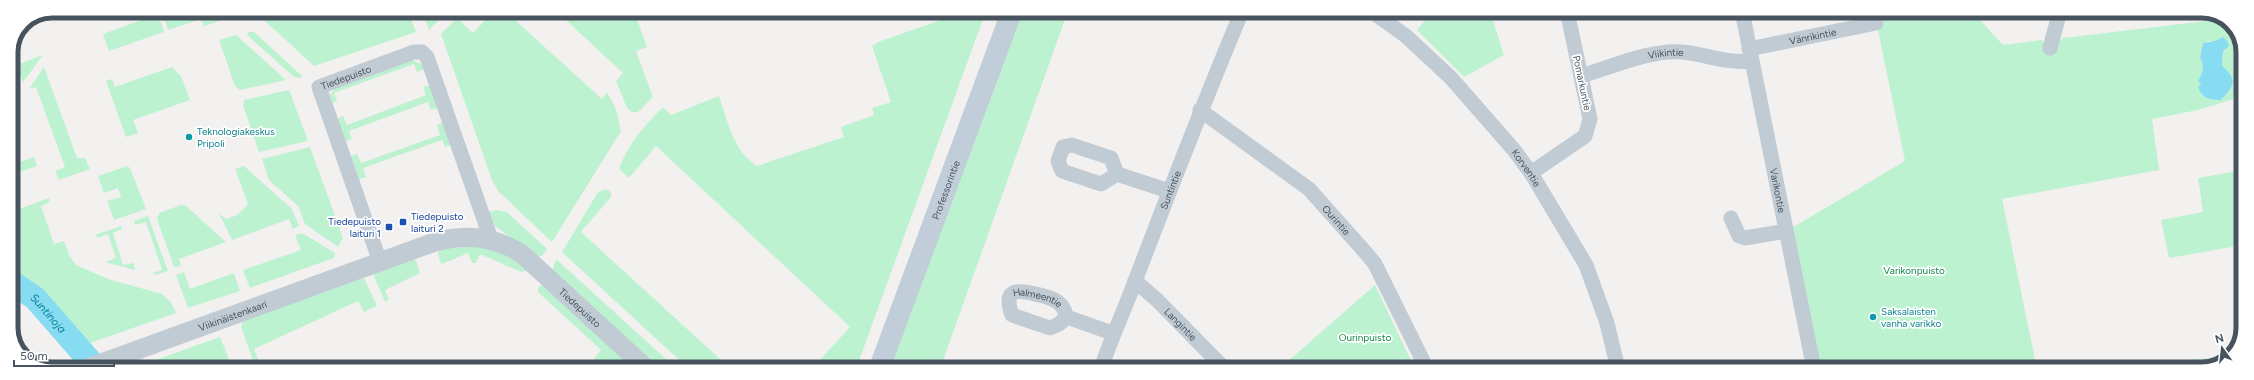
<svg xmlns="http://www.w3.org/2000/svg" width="2254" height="380" viewBox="0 0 2254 380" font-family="Figtree,sans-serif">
	<rect width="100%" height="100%" fill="#f3f0f0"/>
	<path fill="#bdf2d1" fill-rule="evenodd" d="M162 11H212L222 20 204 26 201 19 168 30Z
		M281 11H408L416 32 314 66 265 21 267 16Z
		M422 11H448L429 30Z
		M494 11H505L602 99 607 92 616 109 621 131 552 242 498 191 492 180 441 34 457 18 473 33Z
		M556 11H601L602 13 608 11H634L647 47 636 51 653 97 638 112H632L627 108 616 81 623 73Z
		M957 11H986L856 369H823L817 363 850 327 656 146 629 178 619 169C628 144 644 126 663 107L671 115 719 96C728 122 733 151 757 166L844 137 841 127 874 115 872 108 891 102 872 46 878 42 958 14Z
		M1015 11H1068L940 369H883Z
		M1433 11H1490L1504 55 1464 77 1417 30Z
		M1874 11H1972L2003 45 2042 40 2050 48 2063 38 2223 19C2249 32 2243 72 2243 96L2198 110 2152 119 2159 170 2002 199 2037 369H1819L1789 227 1795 226 1905 161ZM2209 41H2215L2226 48 2223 51 2222 66C2238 79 2235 87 2221 100L2198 87 2201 83 2198 81C2203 72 2205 66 2200 58L2203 43Z
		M158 14 164 32 109 51 103 34Z
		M249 32H254L302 76 300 78 294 77 247 35Z
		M236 35 286 80 240 90 235 86 219 40Z
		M43 55 23 82 20 75 11 78V67Z
		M412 60 422 64 425 69 417 72 414 64 334 93 337 101 333 103 330 95 336 87Z
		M44 67 77 158H85L90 169 59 180 55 171 65 167 36 87 29 89Z
		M172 67 181 76 190 100 133 120 138 133 126 137 106 81 112 79 115 87Z
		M430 85 438 108 431 110 428 102 349 131 352 139 345 142 337 119 343 116 347 125 426 95 423 87Z
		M289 90 308 141 259 152 243 105 244 100Z
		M18 114 21 123 11 127V117Z
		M443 122 451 145 445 147 442 140 363 168 366 177 359 179 351 156 357 154 361 163 440 135 437 125Z
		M310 147 343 238 338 247 305 224 298 206 269 180 262 159Z
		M34 157 37 166 11 175V165Z
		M127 166 130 168 146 209 114 220 107 201 121 197 118 188 104 193 98 176Z
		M244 166 292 209 299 226 293 229 289 219 232 240 219 213 226 219C235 217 242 212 248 204L235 169Z
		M2243 170V245L2169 258 2161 220 2203 212 2198 178Z
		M606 189 611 192V197L581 232 731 369H689L562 252 598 192Z
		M49 198 50 202 41 206 54 244 64 241 69 255 76 265 108 279 162 294 171 302 176 313 90 343 39 291 11 272V212Z
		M181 205 186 206 226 242 179 259 181 266 174 267 157 219 159 213Z
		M496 210 507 212 547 249 542 256H535L494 225 489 212Z
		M148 216 168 271 155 275 153 273 162 270 146 222 135 225 134 221Z
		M121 226 122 229 113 233 123 265 134 263 135 270 105 262 116 258 108 234 98 238 95 235Z
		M302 233 335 253 334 258 250 288 243 270 301 250 295 235Z
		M471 246 501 251 525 266 526 271 521 272 480 254 476 263H472L468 253 442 264 440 262 438 253 441 249Z
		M413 259 416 261 420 273 385 290 389 299 385 302 374 276V272Z
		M556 259 677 369H658L555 274 553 268Z
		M184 272 190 289 234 273 240 291 188 308 176 275Z
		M364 278 377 306 364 312 358 301 254 349 258 359 253 360 241 327 243 321Z
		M544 284 635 369H606L594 358 601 350 538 292V288Z
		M1375 285 1415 369H1279Z
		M220 337 233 369H130Z
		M2230 356 2229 359 2202 369H2099Z"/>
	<path fill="#87dcf1" d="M2223 37 2227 41 2229 46 2223 51 2222 66C2238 79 2235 86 2221 100 2209 100 2203 99 2198 87L2201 83 2198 81C2203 72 2205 66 2200 58L2203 43 2215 41Z"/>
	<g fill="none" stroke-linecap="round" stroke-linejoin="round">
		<path stroke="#87dcf1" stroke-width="24" id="s1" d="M11 282 35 298 97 369"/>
		<g stroke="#c0cbd3" stroke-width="15">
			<path id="s2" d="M1371 11 1406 36 1451 78 1514 150 1531 173 1586 265 1607 323 1618 369"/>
			<path id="s3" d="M1742 11 1814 369"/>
			<path d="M2050 48 2060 11"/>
			<path id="s4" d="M1749 49 1876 23"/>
			<path id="s5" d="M1581 76C1611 67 1652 49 1682 52 1705 54 1728 64 1752 61"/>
			<path id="s6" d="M1200 110 1309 189 1366 253 1375 264 1427 369"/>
			<path d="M1531 173 1585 136 1590 119 1567 11"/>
			<path d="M1117 174 1101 184 1062 171 1058 161 1063 147 1072 145 1111 158 1117 174 1169 191"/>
			<path d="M1731 218 1739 236 1745 238 1786 231"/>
			<path id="s7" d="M380 262 319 87 414 52H422L427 57 491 239"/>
			<path id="s8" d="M1135 281 1156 299 1225 369"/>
			<path id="s9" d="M1067 317 1059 324 1050 328 1012 315C1003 290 1015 289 1035 294 1044 296 1055 298 1061 305 1064 308 1065 313 1067 317L1112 333"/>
			<path id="s10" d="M1101 369C1111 337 1126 307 1137 276 1171 187 1205 99 1242 11"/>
		</g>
		<path stroke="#c0cbd3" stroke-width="19" id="s11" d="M85 369 432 243C464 233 494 236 522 254L647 369"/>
		<path stroke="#c2cdda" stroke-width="21" id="s12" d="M879 369 1012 11"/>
	</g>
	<g fill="#0f9aa8" stroke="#fff" stroke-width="1.5">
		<circle cx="189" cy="137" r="4"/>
		<circle cx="1873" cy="317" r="4"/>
	</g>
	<g fill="#1a4fb4" stroke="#fff" stroke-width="1.5">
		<rect x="399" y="218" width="8" height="8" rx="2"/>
		<rect x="385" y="223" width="8" height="8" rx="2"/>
	</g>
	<g text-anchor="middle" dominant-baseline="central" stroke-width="3.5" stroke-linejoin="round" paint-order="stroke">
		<g font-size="10" fill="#47545f" stroke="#fff">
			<text stroke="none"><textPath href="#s4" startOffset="65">Vänrikintie</textPath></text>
			<text stroke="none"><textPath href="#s5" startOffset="88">Viikintie</textPath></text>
			<text stroke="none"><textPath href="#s7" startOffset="214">Tiedepuisto</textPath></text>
			<text transform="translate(1582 83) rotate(78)">Pomarkuntie</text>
			<text stroke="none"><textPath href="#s2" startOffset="222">Korventie</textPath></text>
			<text stroke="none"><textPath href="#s10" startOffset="192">Suntintie</textPath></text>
			<text stroke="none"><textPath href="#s12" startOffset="191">Professorintie</textPath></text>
			<text stroke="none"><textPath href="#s3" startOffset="183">Varikontie</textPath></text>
			<text stroke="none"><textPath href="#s6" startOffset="176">Ourintie</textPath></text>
			<text stroke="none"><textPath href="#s9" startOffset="110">Halmeentie</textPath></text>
			<text stroke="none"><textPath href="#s11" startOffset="542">Tiedepuisto</textPath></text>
			<text stroke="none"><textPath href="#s11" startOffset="157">Viikinäistenkaari</textPath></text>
			<text stroke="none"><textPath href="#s8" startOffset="63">Langintie</textPath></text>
		</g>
		<g font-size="10" fill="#0d838f" stroke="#fff" text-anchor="start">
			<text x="197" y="131">Teknologiakeskus<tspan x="197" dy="12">Pripoli</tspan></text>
			<text x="1881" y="311">Saksalaisten<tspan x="1881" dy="12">vanha varikko</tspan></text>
		</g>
		<g font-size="10" fill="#164399" stroke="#fff" text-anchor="start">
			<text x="411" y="216">Tiedepuisto<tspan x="411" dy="12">laituri 2</tspan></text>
			<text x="381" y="221" text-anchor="end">Tiedepuisto<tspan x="381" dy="12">laituri 1</tspan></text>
		</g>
		<g font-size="10" fill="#12864b" stroke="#fff">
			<text x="1914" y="270">Varikonpuisto</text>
			<text x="1365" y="337">Ourinpuisto</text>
		</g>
		<g font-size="11" font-style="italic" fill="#067e9c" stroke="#fff">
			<text stroke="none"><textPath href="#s1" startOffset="49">Suntinoja</textPath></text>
		</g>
	</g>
	<path d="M0 0H2254V380H0ZM52 18H2202A34 34 0 0 1 2236 52V328A34 34 0 0 1 2202 362H52A34 34 0 0 1 18 328V52A34 34 0 0 1 52 18Z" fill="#fff" fill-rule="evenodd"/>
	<path fill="none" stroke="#47545f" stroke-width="5" d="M52 18H2202A34 34 0 0 1 2236 52V328A34 34 0 0 1 2202 362H52A34 34 0 0 1 18 328V52A34 34 0 0 1 52 18Z"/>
	<g transform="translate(2222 348) rotate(345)" stroke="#ffffff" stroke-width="3" paint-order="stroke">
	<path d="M0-3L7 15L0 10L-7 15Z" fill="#47545f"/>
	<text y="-6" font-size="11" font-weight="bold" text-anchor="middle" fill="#47545f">N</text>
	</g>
	<path d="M14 360v6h100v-6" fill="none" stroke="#47545f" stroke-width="2"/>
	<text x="20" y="360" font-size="12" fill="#47545f" stroke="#ffffff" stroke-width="3" paint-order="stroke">50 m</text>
</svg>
